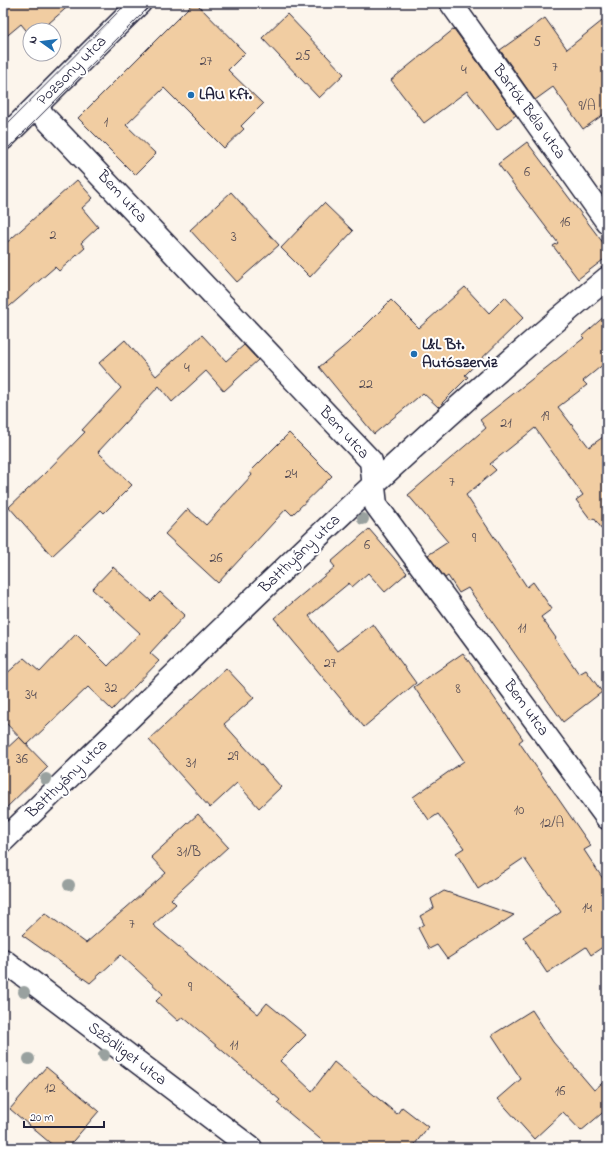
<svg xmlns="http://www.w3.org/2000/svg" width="610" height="1151" viewBox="0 0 610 1151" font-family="'Indie Flower',sans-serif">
	<rect width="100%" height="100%" fill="#fcf5ec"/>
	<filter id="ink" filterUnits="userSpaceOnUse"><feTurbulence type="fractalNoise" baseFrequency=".025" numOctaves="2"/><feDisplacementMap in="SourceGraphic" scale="8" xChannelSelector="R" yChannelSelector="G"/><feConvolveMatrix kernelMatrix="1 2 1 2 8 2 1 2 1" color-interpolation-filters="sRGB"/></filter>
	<g filter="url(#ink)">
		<path fill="#f1cda2" stroke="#22223b" d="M3 3H72L41 30H30V35L21 24 3 39Z
			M193 3H196L245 53 228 70 263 104 241 126 244 129 224 148 164 88 126 125 156 154 135 175 78 118Z
			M287 14 344 74 319 98 262 38Z
			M607 17V112L583 129 553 87 535 100 500 50 545 18 567 49Z
			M454 29 516 115 497 130 467 91 424 123 391 80Z
			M527 142 607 248V257L578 279 553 246 558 243 498 164Z
			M77 180 93 198 82 208 98 227 81 243 85 248 59 271 55 267 3 312V246Z
			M231 192 279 245 237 282 190 230Z
			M324 203 353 231 310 277 281 248Z
			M465 287 489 313 505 297 524 317 465 375 468 377 438 407 423 393 374 434 319 367 347 344 391 300 419 328Z
			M607 314V365L605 363 583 381 587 385 558 407 589 447 607 434V536L594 518 591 520 576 500 583 495 535 428 490 464 496 470 466 495 527 587 533 582 552 609 541 617 556 638 555 639 579 674 586 670 602 692 563 722 468 588 459 593 448 576 445 578 428 555 448 542 408 495 486 428 480 420 584 338 582 336Z
			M202 335 226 361 244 345 258 360 224 391 206 371 172 402 159 386 98 452 132 485 104 513 101 510 52 556 9 507 43 475 85 432 82 430 121 388 99 363 125 340 156 376Z
			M289 433 332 476 292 515 286 509 218 583 165 534 188 509 206 525 252 475 250 472Z
			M369 529 407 573 385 592 368 573 352 587 349 583 309 616 337 651 373 624 416 683 364 727 274 618 335 567 331 562Z
			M113 567 151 601 160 592 185 615 150 653 159 661 112 710 88 687 27 745 3 720V677L24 658 40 672 76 634 108 666 140 633 92 589Z
			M463 653 523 739 519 742 591 846 584 850 607 885V944L591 955 586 947 547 973 523 937 561 912 524 858 478 889 456 853 464 848 438 814 429 820 413 797 464 761 414 687Z
			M226 668 254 698 224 724 281 787 259 808 237 783 210 808 149 740Z
			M19 737 48 767 3 811V752Z
			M198 814 228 847 171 899 176 904 153 925 258 1014 267 1003 306 1035 280 1061 312 1091 334 1062 397 1114 402 1107 428 1127 412 1148H331L277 1103 280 1100 183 1017 178 1021 156 1001 163 994 121 955 90 983 22 935 45 913 86 943 166 873 151 857Z
			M444 891 514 915 447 959 437 945 429 949 418 928 424 924 420 916 434 908 431 899Z
			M532 1010 553 1042 594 1090 607 1079V1109L581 1131 563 1112 534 1139 498 1099 521 1079 492 1035Z
			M46 1067 99 1111 67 1148H56L10 1109Z"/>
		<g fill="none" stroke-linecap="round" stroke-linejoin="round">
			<defs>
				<path id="street" d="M451 3 607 222
					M36 108 371 461 376 505 607 818
					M3 841C201 650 395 454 607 278"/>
				<path id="secondary" d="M3 139 140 3
					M3 960 251 1148"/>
			</defs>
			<use href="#street" stroke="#22223b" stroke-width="25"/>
			<use href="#secondary" stroke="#22223b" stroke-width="25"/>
			<use href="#street" stroke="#fff" stroke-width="22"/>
			<use href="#secondary" stroke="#fff" stroke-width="22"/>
			<path stroke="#22223b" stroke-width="1" d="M3 128 127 3
				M3 153 153 3"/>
		</g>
		<g fill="#99a19f">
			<circle cx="363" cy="519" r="6"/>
			<circle cx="46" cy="779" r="6"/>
			<circle cx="69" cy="885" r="6"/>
			<circle cx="24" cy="992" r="6"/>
			<circle cx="104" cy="1055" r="6"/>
			<circle cx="29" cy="1059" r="6"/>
		</g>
	</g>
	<g fill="#1f6fb2" stroke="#fff" stroke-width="1.5">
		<circle cx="191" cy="95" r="4"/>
		<circle cx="414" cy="354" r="4"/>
	</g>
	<g text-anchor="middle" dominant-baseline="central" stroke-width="4" stroke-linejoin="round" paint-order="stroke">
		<g font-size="14" fill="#564d55">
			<text x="537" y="42">5</text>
			<text x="303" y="56">25</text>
			<text x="206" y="61">27</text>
			<text x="555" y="67">7</text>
			<text x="464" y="70">4</text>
			<text x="587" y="106">9/A</text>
			<text x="106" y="122">1</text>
			<text x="527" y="172">6</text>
			<text x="565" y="222">16</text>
			<text x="53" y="235">2</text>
			<text x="234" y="237">3</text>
			<text x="187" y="368">4</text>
			<text x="366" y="384">22</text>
			<text x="545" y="416">19</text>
			<text x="506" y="423">21</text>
			<text x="291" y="474">24</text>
			<text x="452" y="482">7</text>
			<text x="474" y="538">9</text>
			<text x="367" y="545">6</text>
			<text x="216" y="558">26</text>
			<text x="522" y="628">11</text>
			<text x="330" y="663">27</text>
			<text x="111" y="688">32</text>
			<text x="458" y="689">8</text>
			<text x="31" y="695">34</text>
			<text x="233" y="756">29</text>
			<text x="22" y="759">36</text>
			<text x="191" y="763">31</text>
			<text x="519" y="810">10</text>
			<text x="552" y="823">12/A</text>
			<text x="189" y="852">31/B</text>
			<text x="587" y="908">14</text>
			<text x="132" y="924">7</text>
			<text x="190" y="987">9</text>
			<text x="234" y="1045">11</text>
			<text x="50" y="1088">12</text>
			<text x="560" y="1091">16</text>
		</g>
		<g font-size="16" fill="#22223b" stroke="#fff">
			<text transform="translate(72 71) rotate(-45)">Pozsony utca</text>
			<text transform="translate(529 112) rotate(54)">Bartók Béla utca</text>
			<text transform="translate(122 197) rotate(47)">Bem utca</text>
			<text transform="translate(344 433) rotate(47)">Bem utca</text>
			<text transform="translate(300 554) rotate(-44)">Batthyány utca</text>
			<text transform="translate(526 708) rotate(54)">Bem utca</text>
			<text transform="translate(67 779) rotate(-44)">Batthyány utca</text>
			<text transform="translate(127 1054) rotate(37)">Sződliget utca</text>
		</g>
		<g font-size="16" font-weight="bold" fill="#22223b" stroke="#fff" text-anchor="start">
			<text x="199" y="95">LAU Kft.</text>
			<text x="422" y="345">L&amp;L Bt.<tspan x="422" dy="18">Autószerviz</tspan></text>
		</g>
	</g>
	<rect width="610" height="1151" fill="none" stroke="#fff" stroke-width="16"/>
	<rect x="8" y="8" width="594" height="1135" fill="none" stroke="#22223b" stroke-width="1.5" filter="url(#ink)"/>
	<g transform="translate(42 42) rotate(284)"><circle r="19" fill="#ffffff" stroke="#a7a7b1"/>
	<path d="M0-3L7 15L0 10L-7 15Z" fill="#1f6fb2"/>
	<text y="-6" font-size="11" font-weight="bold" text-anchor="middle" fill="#22223b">N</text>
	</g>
	<path d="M24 1121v6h80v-6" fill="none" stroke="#22223b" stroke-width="2"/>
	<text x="30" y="1121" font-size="12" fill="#22223b" stroke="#ffffff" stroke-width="3" paint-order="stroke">20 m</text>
</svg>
